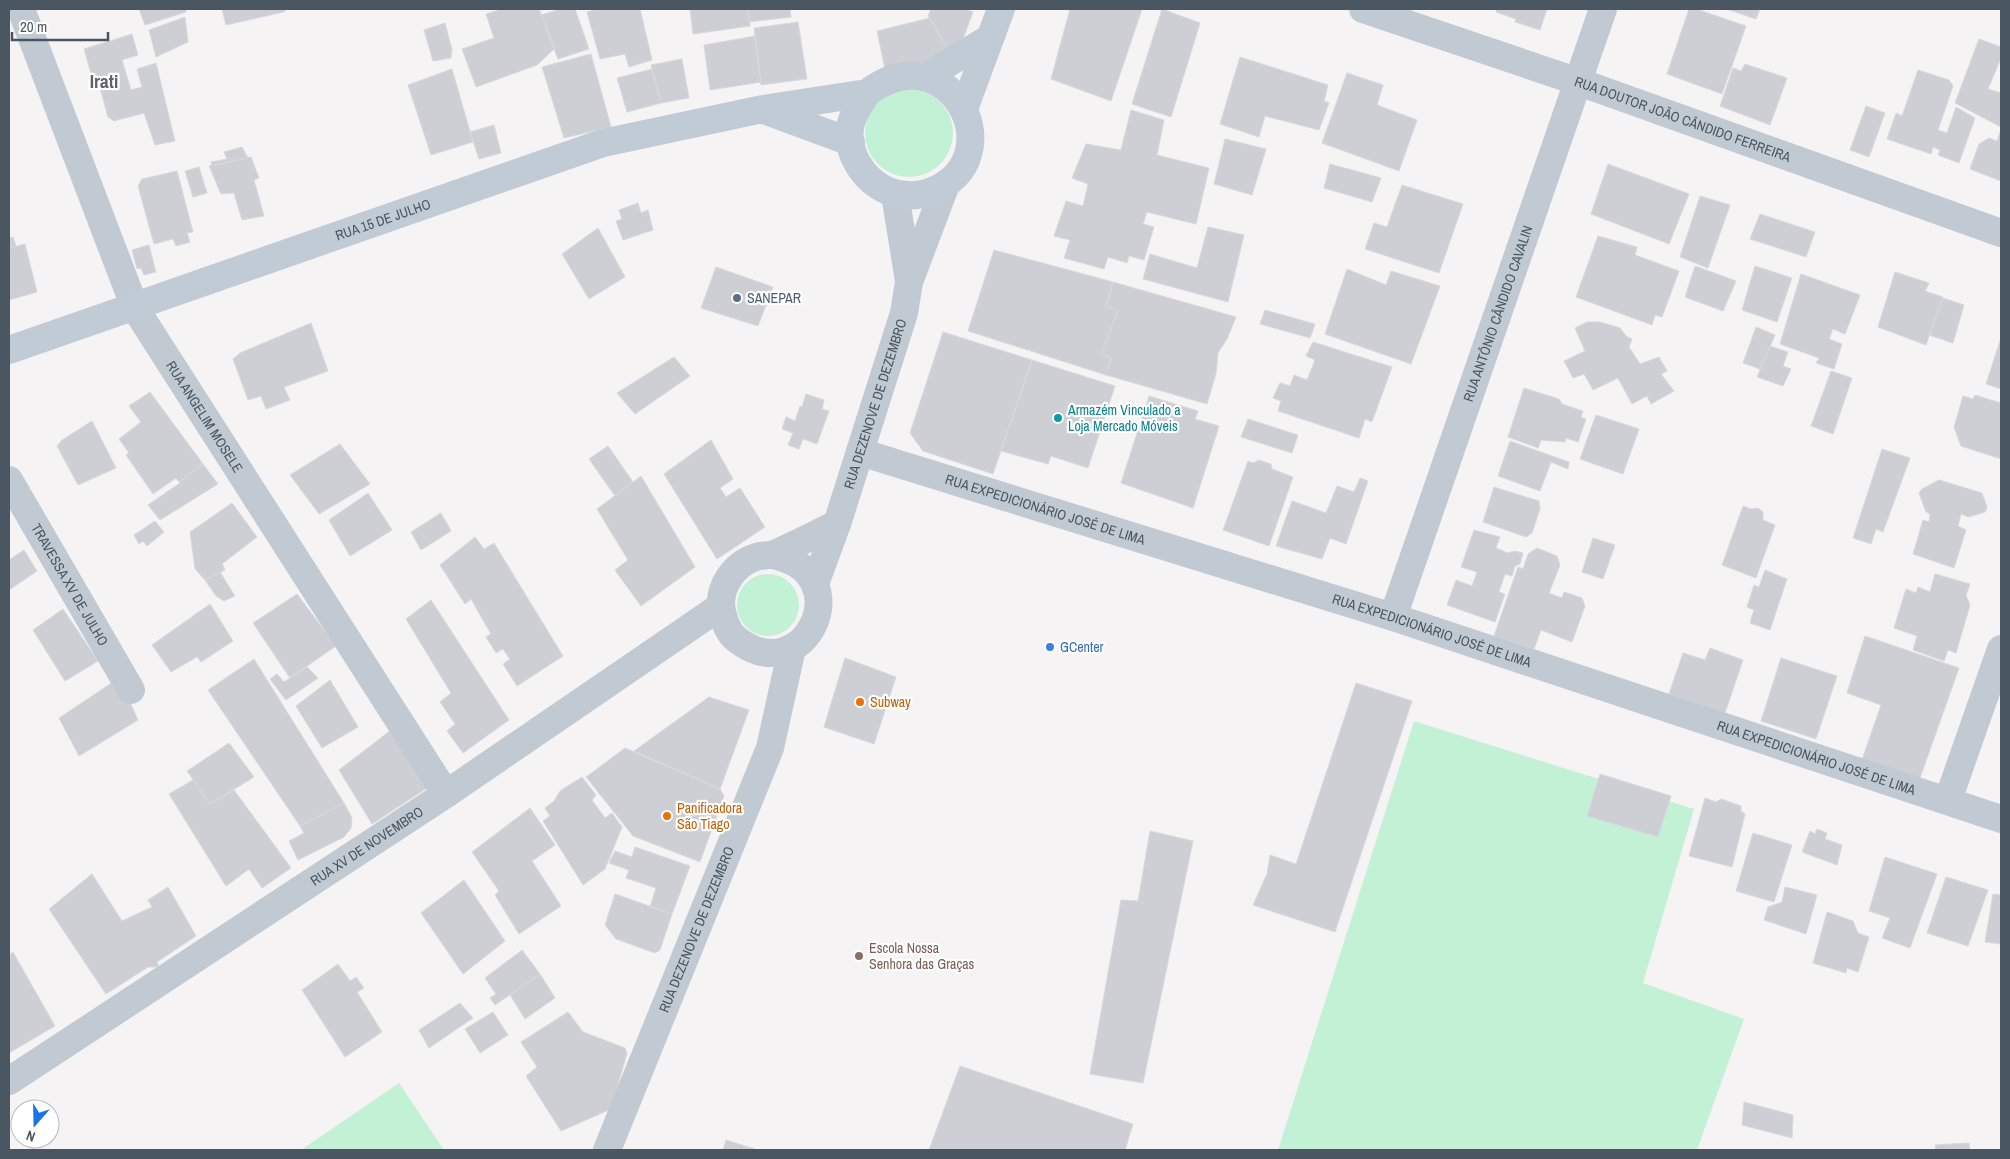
<svg xmlns="http://www.w3.org/2000/svg" width="2010" height="1159" viewBox="0 0 2010 1159" font-family="'Archivo Narrow',sans-serif">
	<rect width="100%" height="100%" fill="#f5f3f3"/>
	<path fill="#c3f1d5" d="M865 133a44 44 0 1 1 88 0a44 44 0 1 1-88 0Z
		M737 605a31 31 0 1 1 62 0a31 31 0 1 1-62 0Z
		M1414 721 1694 809 1643 983 1744 1019 1697 1150H1278Z
		M399 1083 444 1150H301Z"/>
	<path fill="#cdcfd5" stroke="#d7d9de" d="M139 9H186V12L145 25Z
		M222 9H286L284 12 226 25Z
		M502 9H539L555 48 537 65 476 87 462 49 494 38 486 14Z
		M561 9H575L589 49 558 59 541 15Z
		M598 9H640L652 60 629 67 625 54 600 59 587 12Z
		M690 9H748L750 26 693 34Z
		M748 9H790L791 17 749 22Z
		M931 9H965L973 12 963 39 952 56 928 16Z
		M1070 9H1142L1111 101 1051 79Z
		M1162 9 1200 23 1171 117 1132 104Z
		M1497 9H1547L1540 30 1515 22 1516 19 1496 12Z
		M1689 9H1696L1746 26 1722 94 1667 74Z
		M1726 9H1760L1756 19Z
		M185 17 188 42 156 57 149 30Z
		M930 18 952 56 947 61 885 69 877 31Z
		M798 22 807 79 761 85 754 28Z
		M445 23 452 50 451 58 433 61 424 30Z
		M132 34 138 55 122 60 131 90 142 87 137 69 156 63 175 141 155 145 144 113 114 121 108 117 98 80 93 81 84 49Z
		M755 36 761 82 710 90 704 45Z
		M1979 39 2001 47V58L1988 89 2001 93V127L1955 103Z
		M591 54 611 127 564 138 542 67Z
		M1240 57 1328 85 1324 101 1329 103 1319 130 1265 116 1259 137 1220 124Z
		M682 59 689 98 661 103 651 65Z
		M1745 64 1787 78 1770 125 1720 106 1733 68 1741 71Z
		M452 69 473 142 431 155 408 85Z
		M652 69 661 103 627 112 617 78Z
		M1918 70 1949 80 1953 86 1938 130 1947 133 1956 107 1975 118 1959 163 1938 155 1940 150 1933 147 1931 154 1887 139 1896 113 1902 116Z
		M1347 73 1383 85 1377 105 1417 120 1399 171 1322 143Z
		M1866 106 1885 113 1869 157 1850 150Z
		M1131 110 1164 120 1157 155 1209 168 1196 224 1147 212 1143 224 1154 227 1144 260 1129 256 1127 263 1108 257 1104 269 1064 258 1070 240 1054 236 1066 201 1083 206 1088 184 1072 178 1086 144 1121 150Z
		M494 125 501 153 479 159 470 132Z
		M2001 129V181L1970 169 1979 144 1989 138 1997 141Z
		M1225 139 1266 149 1252 195 1214 184Z
		M242 147 248 158 212 166 211 162 227 159 224 152Z
		M251 157 259 178 254 180 264 216 242 220 234 193 221 194 209 166Z
		M1330 164 1381 178 1372 202 1324 188Z
		M1608 164 1689 194 1669 244 1591 214Z
		M199 167 207 193 193 197 185 171Z
		M177 171 193 232 187 233 190 242 176 246 173 239 154 244 138 186 142 179Z
		M1402 185 1463 204 1439 273 1365 249 1374 223 1387 227Z
		M1700 196 1730 205 1708 268 1680 257Z
		M638 203 641 213 648 210 653 230 623 240 616 221 622 219 619 210Z
		M1760 214 1815 232 1806 257 1750 239Z
		M1208 227 1244 235 1228 302 1143 279 1150 254 1197 268Z
		M598 228 625 277 589 299 562 254Z
		M1598 236 1637 247 1635 255 1679 271 1662 317 1655 315 1652 325 1576 297Z
		M13 237 16 246 9 248V238Z
		M25 244 37 292 9 300V248Z
		M149 245 156 272 144 275 141 268 137 269 132 250Z
		M994 250 1113 282 1106 306 1118 311 1101 354 1111 358 1106 375 968 331Z
		M1695 266 1736 281 1723 311 1685 297Z
		M1755 266 1792 278 1777 322 1742 310Z
		M716 267 773 287 758 326 701 308Z
		M1347 269 1386 285 1391 271 1440 286 1411 364 1325 334Z
		M1895 272 1929 283 1925 291 1943 297 1926 345 1878 327Z
		M1801 274 1860 295 1845 334 1833 329 1829 339 1842 344 1834 369 1816 363 1819 358 1780 344Z
		M1113 282 1236 317 1227 339 1218 353 1216 374 1207 404 1106 375 1111 358 1101 354 1118 311 1106 306Z
		M1943 298 1964 305 1953 343 1929 335Z
		M1265 310 1315 324 1310 338 1260 324Z
		M1587 322H1600L1620 328 1626 336 1632 339 1629 347 1640 364 1659 357 1667 371 1661 374 1674 391 1651 404 1647 396 1632 404 1618 378 1593 390 1584 374 1573 378 1564 361 1585 351 1575 328Z
		M311 323 328 371 284 387 290 400 266 409 261 396 248 400 233 359 240 353Z
		M1756 327 1775 335 1760 369 1743 363Z
		M943 332 1032 360 993 474 923 451 910 433Z
		M2001 338V389L1986 384Z
		M1313 342 1392 367 1372 422 1365 419 1359 438 1278 411 1281 401 1273 398 1280 383 1290 386 1294 375 1307 380 1315 360 1306 356Z
		M1770 346 1788 352 1783 366 1791 369 1783 386 1757 377Z
		M674 357 690 376 635 414 617 393Z
		M1032 360 1115 386 1088 468 1051 456 1048 464 1001 451Z
		M1831 371 1852 378 1833 434 1811 426Z
		M1524 388 1559 399 1562 404 1583 411 1581 417 1586 419 1578 442 1566 438 1565 442 1541 440 1538 448 1508 437Z
		M150 392 203 464 179 482 176 478 153 494 126 455 129 453 119 439 141 422 129 406Z
		M806 394 824 400 822 409 829 411 817 444 803 439 799 449 788 445 793 433 782 429 786 417 795 421 800 406 802 407Z
		M1975 395 2001 403V459L1961 446 1954 427 1963 396 1973 399Z
		M1149 396 1198 411 1195 419 1219 426 1193 508 1121 483Z
		M1596 415 1639 429 1623 474 1580 459Z
		M1248 419 1298 435 1292 453 1241 437Z
		M92 421 116 468 78 485 57 446 62 440Z
		M711 440 733 479 720 488 726 497 740 488 765 527 717 559 664 474Z
		M1510 441 1569 462 1568 469 1551 462 1540 491 1498 476Z
		M340 444 370 484 319 514 290 475Z
		M608 446 633 482 615 496 589 459Z
		M1882 449 1910 458 1883 532 1876 529 1871 544 1853 538Z
		M1259 460 1271 464 1272 469 1293 477 1269 546 1223 530 1248 461 1253 463Z
		M203 464 218 484 160 520 148 505 180 483 179 482Z
		M641 476 695 567 641 606 615 570 628 560 597 509Z
		M1360 478 1368 481 1346 544 1330 538 1322 559 1276 546 1292 501 1326 513 1337 486 1354 492Z
		M1939 480 1982 493 1987 507 1985 512 1969 517 1961 514 1958 526 1966 530 1954 568 1913 554 1923 520 1929 522 1930 514 1926 512 1919 493 1922 489Z
		M1494 487 1539 501 1540 509 1532 533 1526 537 1483 522Z
		M368 493 392 530 350 556 329 520Z
		M232 503 257 537 222 564 225 570 205 580 195 569 190 532Z
		M1743 506 1751 509 1758 508 1763 512V520L1775 525 1756 578 1722 565Z
		M441 513 451 531 421 550 411 532Z
		M155 521 164 532 147 546 143 541 139 544 134 535Z
		M1474 530 1500 537 1496 548 1508 553 1515 551 1523 553 1520 564 1515 566 1512 576 1505 574 1499 592 1505 594 1495 622 1447 605 1456 580 1472 586 1477 572 1461 567Z
		M475 537 484 549 494 543 563 656 517 686 503 664 510 659 503 649 496 653 486 637 491 634 471 599 465 604 440 565Z
		M1593 538 1615 545 1603 579 1582 572Z
		M1537 548 1557 556 1560 565 1549 593 1562 598 1564 592 1582 598 1585 606 1572 642 1541 630 1534 649 1494 636 1518 567 1523 569 1528 554Z
		M24 550 37 571 9 590V560Z
		M1765 570 1787 579 1770 630 1750 623 1754 610 1747 607 1754 585 1759 587Z
		M220 572 235 596 224 601 216 596 205 580Z
		M1935 574 1970 584 1966 595 1970 605 1956 653 1948 650 1944 661 1913 650 1917 636 1894 628 1906 589 1916 593 1918 587 1930 592Z
		M297 594 336 646 290 678 253 623Z
		M431 600 509 720 463 753 447 731 455 724 440 702 451 693 406 619Z
		M210 604 233 641 201 662 197 657 171 672 152 645Z
		M63 609 98 661 65 681 33 630Z
		M1865 636 1959 668 1920 778 1862 760 1881 705 1847 693Z
		M1710 648 1743 660 1725 713 1669 694 1683 653 1705 660Z
		M845 658 896 677 874 744 824 727Z
		M1781 658 1837 676 1816 739 1761 721Z
		M254 659 344 803 300 826 208 690Z
		M307 667 318 678 286 700 270 679 277 674 284 682Z
		M119 678 138 720 79 756 59 718Z
		M330 680 358 727 322 748 296 706Z
		M1356 683 1412 701 1335 932 1253 905 1267 874 1270 855 1296 864Z
		M709 697 749 710 720 789 634 751Z
		M391 730 430 786 372 824 339 770Z
		M229 743 254 777 210 804 187 771Z
		M625 748 720 789 724 796 700 862 633 836 586 777Z
		M1600 774 1671 796 1658 837 1587 816Z
		M582 777 596 795 592 800 605 818 612 813 622 827 605 869 583 885 543 821 550 816 545 808 554 801 560 791Z
		M193 780 210 804 234 790 291 868 262 888 249 869 226 886 169 794Z
		M1705 798 1716 802 1721 799 1741 806V811L1745 814 1732 867 1689 856Z
		M344 803 352 818 351 828 344 837 298 860 289 841 304 833 300 826Z
		M530 808 555 845 532 861 561 906 519 934 495 895 499 891 472 852Z
		M1817 829 1827 833 1825 839 1842 845 1837 865 1802 852 1810 831 1815 834Z
		M1150 831 1193 841 1143 1083 1090 1074 1121 900 1138 901Z
		M1753 833 1792 845 1774 902 1736 891Z
		M635 847 690 866 672 914 650 907 656 888 626 878 629 870 609 863 615 851 632 857Z
		M1885 857 1937 874 1910 948 1882 938 1890 918 1869 911Z
		M92 874 122 921 152 907 148 900 168 887 196 936 157 962 159 967H148L106 994 49 909Z
		M1946 877 1988 890 1968 946 1927 933Z
		M464 880 505 941 463 974 421 913Z
		M1785 887 1817 895 1806 934 1764 920 1768 907 1782 902Z
		M615 894 672 914 660 950 655 953 616 939 605 925Z
		M1993 894 2001 895V944L1985 942Z
		M1827 912 1853 921 1858 933 1869 937 1858 972 1847 968 1846 973 1813 963Z
		M522 950 540 974 495 1005 490 998 496 994 485 978Z
		M13 952 55 1026 9 1053V955Z
		M338 964 350 981 356 977 364 988 357 992 382 1032 345 1057 302 990Z
		M540 974 555 998 525 1019 510 995Z
		M460 1003 473 1018 429 1048 419 1030Z
		M493 1012 508 1035 480 1053 465 1029Z
		M568 1012 583 1032 625 1048 627 1053 611 1109 561 1131 526 1076 537 1067 521 1042Z
		M960 1066 1133 1124 1125 1150H929Z
		M1744 1102 1793 1115 1792 1138 1742 1125Z
		M726 1140 758 1150H723Z
		M1969 1143 1970 1150H1936L1935 1145Z"/>
	<g fill="none" stroke-linecap="round" stroke-linejoin="round">
		<g stroke="#c1cad2" stroke-width="28">
			<path id="s1" d="M21 9 135 308 446 794"/>
			<path id="s2" d="M1363 9 1579 82 2001 233"/>
			<path id="s3" d="M860 452 1393 617 2001 819"/>
			<path id="s4" d="M9 480 131 690"/>
			<path id="s5" d="M1393 617 1603 9"/>
			<path d="M1948 800 2001 649"/>
			<path id="s6" d="M607 1150 770 748 792 648"/>
		</g>
		<g stroke="#c1cad2" stroke-width="28">
			<path d="M895 194 909 281"/>
			<path d="M772 555C863 572 804 695 735 638 727 631 724 620 722 611 717 588 734 564 756 557 762 555 768 556 774 554 795 545 816 534 837 524"/>
			<path id="s7" d="M815 584 837 524 904 313 909 282 946 184"/>
			<path id="s8" d="M9 1081 446 794 721 606"/>
		</g>
		<g stroke="#c1cbd6" stroke-width="28">
			<path d="M925 77 990 38"/>
			<path d="M964 109 1001 9"/>
			<path d="M764 110 851 142"/>
			<path id="s9" d="M9 350 603 143 763 109 867 93C945 32 1012 149 939 188 923 196 905 198 888 191 863 180 844 151 851 123 854 112 861 103 867 93"/>
		</g>
	</g>
	<circle fill="#5c6f8a" stroke="#fff" stroke-width="2" cx="737" cy="298" r="5"/>
	<circle fill="#0f9aa8" stroke="#fff" stroke-width="2" cx="1058" cy="418" r="5"/>
	<circle fill="#3f7fe0" stroke="#fff" stroke-width="2" cx="1050" cy="647" r="5"/>
	<g fill="#e8710a" stroke="#fff" stroke-width="2">
		<circle cx="860" cy="702" r="5"/>
		<circle cx="667" cy="816" r="5"/>
	</g>
	<circle fill="#8d6e63" stroke="#fff" stroke-width="2" cx="859" cy="956" r="5"/>
	<g text-anchor="middle" dominant-baseline="central" stroke-width="4.5" stroke-linejoin="round" paint-order="stroke">
		<g font-size="14" fill="#4a5661" stroke="#fff">
			<text stroke="none"><textPath href="#s2" startOffset="338">RUA DOUTOR JOÃO CÂNDIDO FERREIRA</textPath></text>
			<text stroke="none"><textPath href="#s9" startOffset="396">RUA 15 DE JULHO</textPath></text>
			<text stroke="none"><textPath href="#s5" startOffset="321">RUA ANTÔNIO CÂNDIDO CAVALIN</textPath></text>
			<text stroke="none"><textPath href="#s7" startOffset="190">RUA DEZENOVE DE DEZEMBRO</textPath></text>
			<text stroke="none"><textPath href="#s1" startOffset="449">RUA ANGELIM MOSELE</textPath></text>
			<text stroke="none"><textPath href="#s3" startOffset="194">RUA EXPEDICIONÁRIO JOSÉ DE LIMA</textPath></text>
			<text stroke="none"><textPath href="#s4" startOffset="121">TRAVESSA XV DE JULHO</textPath></text>
			<text stroke="none"><textPath href="#s3" startOffset="599">RUA EXPEDICIONÁRIO JOSÉ DE LIMA</textPath></text>
			<text stroke="none"><textPath href="#s3" startOffset="1004">RUA EXPEDICIONÁRIO JOSÉ DE LIMA</textPath></text>
			<text stroke="none"><textPath href="#s8" startOffset="428">RUA XV DE NOVEMBRO</textPath></text>
			<text stroke="none"><textPath href="#s6" startOffset="238">RUA DEZENOVE DE DEZEMBRO</textPath></text>
		</g>
		<g font-size="14" fill="#4e5e75" stroke="#fff" text-anchor="start">
			<text x="747" y="298">SANEPAR</text>
		</g>
		<g font-size="14" fill="#0d838f" stroke="#fff" text-anchor="start">
			<text x="1068" y="410">Armazém Vinculado a<tspan x="1068" dy="16">Loja Mercado Móveis</tspan></text>
		</g>
		<g font-size="14" fill="#366cbe" stroke="#fff" text-anchor="start">
			<text x="1060" y="647">GCenter</text>
		</g>
		<g font-size="14" fill="#c56008" stroke="#fff" text-anchor="start">
			<text x="870" y="702">Subway</text>
			<text x="677" y="808">Panificadora<tspan x="677" dy="16">São Tiago</tspan></text>
		</g>
		<g font-size="14" fill="#785e54" stroke="#fff" text-anchor="start">
			<text x="869" y="948">Escola Nossa<tspan x="869" dy="16">Senhora das Graças</tspan></text>
		</g>
		<g font-size="19" font-weight="bold" fill="#5f6368" stroke="#fff">
			<text x="104" y="81">Irati</text>
		</g>
	</g>
	<rect width="2010" height="1159" fill="none" stroke="#4a5661" stroke-width="20"/>
	<g transform="translate(35 1124) rotate(200)"><circle r="24" fill="#ffffff" stroke="#b7bbc0"/>
	<path d="M0-4L9 19L0 12L-9 19Z" fill="#1a73e8"/>
	<text y="-8" font-size="14" font-weight="bold" text-anchor="middle" fill="#4a5661">N</text>
	</g>
	<path d="M12 32v8h96v-8" fill="none" stroke="#4a5661" stroke-width="2.5"/>
	<text x="20" y="32" font-size="15" fill="#4a5661" stroke="#ffffff" stroke-width="4" paint-order="stroke">20 m</text>
</svg>
